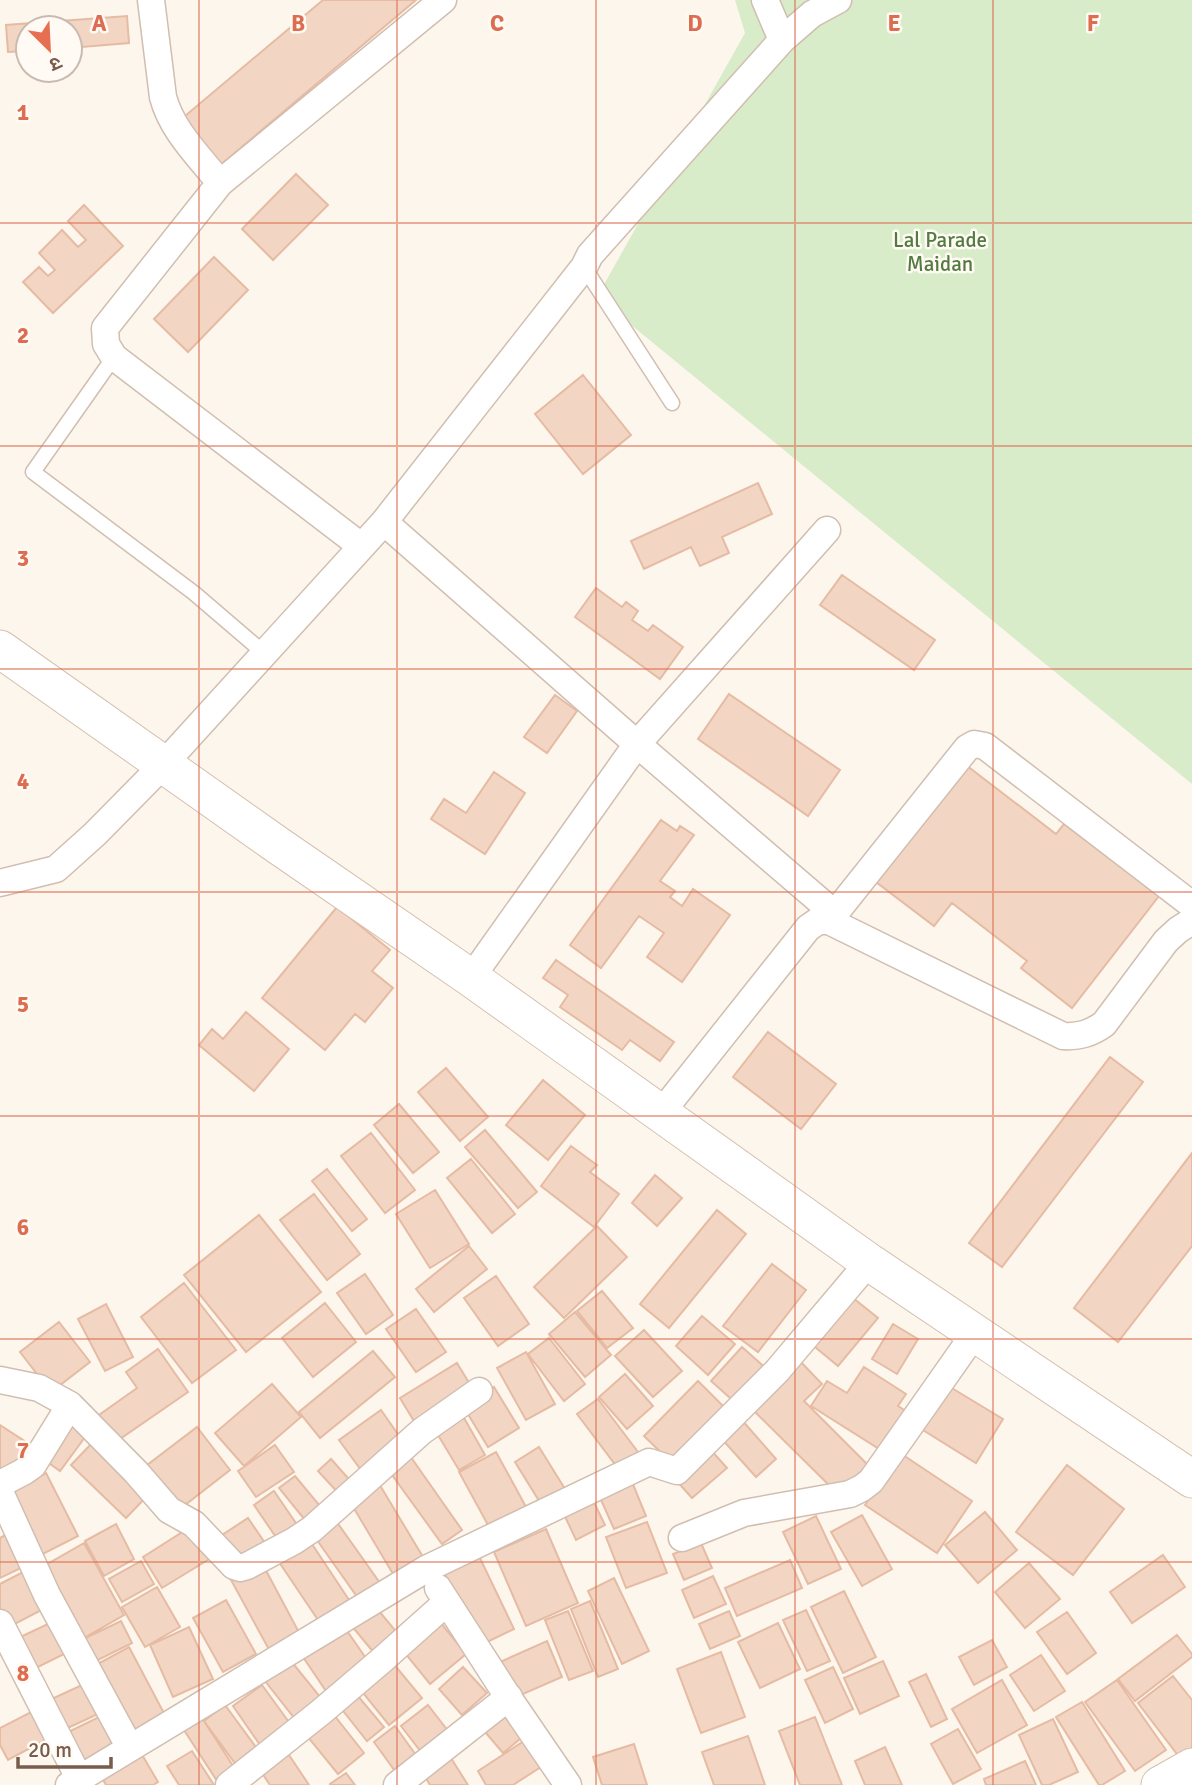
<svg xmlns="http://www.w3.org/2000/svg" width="1192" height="1785" viewBox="0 0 1192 1785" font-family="Signika,'Noto Sans Devanagari',sans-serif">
	<rect width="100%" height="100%" fill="#fdf6ec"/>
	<path fill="#d8ecc9" d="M735 0H1192V784L597 297 745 33Z"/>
	<path fill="#f3d5c3" stroke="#e6bba3" stroke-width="2" d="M323 0H416L218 167 179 121Z
		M127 16 129 43 70 48V28H28V51L8 52 6 25Z
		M296 174 328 205 273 260 242 229Z
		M84 205 123 246 53 313 23 282 39 267 48 276 55 270 39 253 62 230 78 247 86 240 68 221Z
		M214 257 248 290 188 352 154 319Z
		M583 375 631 435 583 474 535 414Z
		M758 483 772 514 722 537 729 553 700 566 691 547 644 569 631 541Z
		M842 575 935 640 914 670 820 605Z
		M596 588 622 607 626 602 638 611 632 620 648 631 653 625 683 647 660 679 575 617Z
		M729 694 840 770 808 816 698 739Z
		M555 695 577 711 547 753 524 737Z
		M962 762 1056 834 1064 824 1159 896 1072 1008 1021 968 1027 961 952 903 934 926 872 879Z
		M494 772 525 793 485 854 431 819 444 799 466 813Z
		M661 820 677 831 680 826 694 835 660 881 675 891 670 897 682 906 693 889 730 915 682 982 647 957 664 933 639 916 601 968 570 945Z
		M337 907 390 950 372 971 393 988 365 1022 355 1014 325 1050 262 998Z
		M556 960 674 1042 660 1061 630 1040 622 1050 560 1007 568 995 543 978Z
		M246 1012 289 1049 254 1091 199 1045 212 1029 223 1039Z
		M768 1032 836 1084 801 1129 733 1077Z
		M1110 1057 1143 1082 1002 1267 969 1243Z
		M446 1068 488 1117 460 1141 418 1092Z
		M543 1080 585 1115 548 1160 506 1125Z
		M399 1104 439 1152 413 1173 374 1125Z
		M485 1130 537 1192 518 1208 465 1147Z
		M371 1133 415 1190 385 1213 341 1156Z
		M571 1146 597 1165 590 1172 619 1194 594 1227 541 1186Z
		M1192 1153V1246L1118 1342 1074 1308Z
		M471 1159 515 1214 492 1233 447 1178Z
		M327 1169 367 1219 352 1231 312 1181Z
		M655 1175 682 1198 657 1226 632 1203Z
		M435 1190 469 1244 430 1268 396 1214Z
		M314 1194 360 1254 327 1280 280 1220Z
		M717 1210 746 1234 669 1328 640 1304Z
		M259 1215 321 1292 246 1352 184 1275Z
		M597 1226 627 1257 564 1318 534 1287Z
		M469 1246 487 1269 434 1312 416 1289Z
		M772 1264 806 1290 758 1352 723 1326Z
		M365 1274 393 1315 366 1334 337 1293Z
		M496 1276 529 1324 498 1346 464 1298Z
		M184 1283 236 1350 192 1383 141 1317Z
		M602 1291 633 1328 607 1348 577 1311Z
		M848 1294 878 1318 838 1366 809 1342Z
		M325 1303 356 1342 313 1377 282 1338Z
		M106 1304 133 1357 105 1371 78 1319Z
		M416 1309 446 1352 416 1372 386 1329Z
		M575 1312 611 1355 585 1377 549 1334Z
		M702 1316 735 1344 708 1375 676 1346Z
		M59 1322 90 1362 51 1392 20 1352Z
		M893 1324 918 1339 897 1374 872 1359Z
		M644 1330 682 1371 653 1397 615 1356Z
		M549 1338 585 1384 564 1401 528 1354Z
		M742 1347 769 1371 738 1405 711 1381Z
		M158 1349 188 1392 117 1441 99 1415 137 1388 126 1372Z
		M373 1351 395 1377 320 1438 299 1412Z
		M526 1352 555 1404 526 1420 497 1368Z
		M798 1359 822 1384 804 1401 869 1466 839 1495 750 1407Z
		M457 1363 474 1391 417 1426 400 1398Z
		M864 1367 906 1394 898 1406 909 1413 884 1452 811 1406 827 1381 847 1393Z
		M625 1374 653 1406 627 1429 599 1397Z
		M698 1381 731 1414 677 1468 644 1436Z
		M272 1384 301 1417 244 1466 215 1433Z
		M945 1384 1003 1419 976 1463 918 1427Z
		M494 1387 519 1428 488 1447 463 1406Z
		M598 1399 638 1452 617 1467 577 1414Z
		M459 1409 485 1455 459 1470 432 1425Z
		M381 1410 402 1440 361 1470 339 1440Z
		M74 1416 91 1429 60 1471 42 1458Z
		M741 1419 776 1459 756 1477 721 1438Z
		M0 1425 40 1451 0 1474Z
		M197 1427 230 1470 176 1512 142 1469Z
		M95 1440 150 1493 126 1518 71 1465Z
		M275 1445 294 1472 256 1497 238 1471Z
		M539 1447 565 1489 541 1504 515 1462Z
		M709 1448 727 1468 692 1498 674 1478Z
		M496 1452 531 1516 494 1536 459 1472Z
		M408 1453 462 1530 442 1544 387 1468Z
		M900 1453 972 1501 937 1553 865 1505Z
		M331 1459 355 1486 342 1497 318 1471Z
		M1067 1465 1124 1509 1073 1575 1016 1532Z
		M46 1473 78 1536 35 1558 3 1494Z
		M295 1476 325 1512 309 1525 279 1488Z
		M630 1477 646 1516 614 1529 597 1491Z
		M378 1482 426 1562 396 1579 349 1500Z
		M274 1491 302 1532 282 1546 254 1505Z
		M590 1494 605 1525 576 1540 561 1508Z
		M985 1512 1017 1550 978 1583 945 1545Z
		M862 1515 892 1569 862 1586 831 1532Z
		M816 1516 841 1569 808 1584 783 1532Z
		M248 1518 267 1546 238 1566 219 1537Z
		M334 1518 380 1583 358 1598 312 1533Z
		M647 1522 667 1573 626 1588 606 1537Z
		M116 1524 134 1559 104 1576 85 1541Z
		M192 1526 211 1558 162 1588 143 1557Z
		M546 1529 578 1603 526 1626 494 1552Z
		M11 1532 27 1565 0 1578V1538Z
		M310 1541 351 1603 320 1623 279 1562Z
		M84 1543 124 1615 77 1642 37 1570Z
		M701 1543 712 1568 684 1580 673 1554Z
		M478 1554 514 1629 479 1646 443 1570Z
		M1163 1555 1185 1587 1132 1623 1110 1592Z
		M790 1560 802 1588 737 1616 725 1588Z
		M141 1561 154 1584 122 1602 109 1579Z
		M262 1563 302 1638 272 1655 231 1580Z
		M1029 1563 1060 1599 1025 1628 995 1592Z
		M29 1569 49 1606 9 1627 0 1611V1584Z
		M713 1576 726 1604 694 1618 682 1590Z
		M614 1578 649 1651 622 1664 588 1591Z
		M157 1587 180 1627 145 1647 122 1607Z
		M844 1591 876 1657 843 1673 811 1607Z
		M226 1600 256 1654 223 1672 193 1618Z
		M590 1601 618 1669 598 1677 571 1609Z
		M374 1605 399 1635 375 1654 351 1625Z
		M806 1610 830 1661 807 1671 783 1620Z
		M568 1611 593 1671 569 1680 545 1620Z
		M729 1611 740 1636 710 1649 699 1624Z
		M1067 1612 1096 1653 1067 1674 1037 1632Z
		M436 1617 466 1654 430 1684 400 1647Z
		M121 1621 132 1643 90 1664 79 1641Z
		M52 1622 68 1652 30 1671 14 1640Z
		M778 1623 800 1669 760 1688 738 1642Z
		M343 1625 372 1667 330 1697 301 1654Z
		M189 1627 213 1679 173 1697 150 1645Z
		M1177 1635 1192 1654V1657L1135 1701 1118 1679Z
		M992 1640 1007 1667 974 1685 959 1657Z
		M547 1641 562 1677 516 1697 500 1662Z
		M129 1647 166 1717 130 1735 94 1666Z
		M721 1652 745 1717 701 1733 677 1669Z
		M1041 1655 1065 1691 1034 1711 1010 1675Z
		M291 1661 325 1703 299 1724 265 1681Z
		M883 1661 899 1696 860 1714 844 1678Z
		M392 1662 422 1698 389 1725 359 1688Z
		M463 1667 487 1693 462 1715 439 1689Z
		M833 1667 853 1709 825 1723 805 1680Z
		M926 1674 947 1719 931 1727 909 1682Z
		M1173 1676 1192 1700V1749L1180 1758 1138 1703Z
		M1002 1680 1027 1725 977 1753 952 1709Z
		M1117 1680 1166 1750 1135 1771 1085 1702Z
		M84 1684 98 1714 57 1733 43 1703Z
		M262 1685 291 1725 260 1745 233 1706Z
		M352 1689 384 1727 367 1741 336 1702Z
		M1082 1702 1125 1771 1102 1785H1099L1056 1717Z
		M225 1705 258 1750 237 1766 204 1721Z
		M428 1705 452 1736 425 1757 401 1726Z
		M503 1708 526 1734 503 1753 481 1727Z
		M33 1711 47 1739 8 1760 0 1745V1728Z
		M200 1715 237 1772 219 1784 182 1727Z
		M334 1715 364 1753 338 1774 307 1736Z
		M99 1717 116 1751 77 1770 60 1736Z
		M815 1717 842 1785H800L779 1731Z
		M1053 1719 1078 1772 1049 1785H1042L1019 1735Z
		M395 1726 421 1762 400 1778 374 1742Z
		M958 1729 981 1769 953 1784 931 1744Z
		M748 1736 765 1785H714L702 1752Z
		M527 1739 544 1765 513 1785H486L478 1771Z
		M634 1744 647 1785H602L593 1757Z
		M885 1747 902 1785H865L855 1761Z
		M285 1749 309 1785H270L258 1767Z
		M192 1751 214 1785H179L167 1766Z
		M141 1753 158 1782 153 1785H106L101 1776Z
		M449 1755 468 1785H430L423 1773Z
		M1025 1761 1036 1785H986L984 1779Z
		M346 1773 355 1785H330V1784Z"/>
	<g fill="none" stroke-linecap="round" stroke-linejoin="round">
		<defs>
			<path id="lane" d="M584 267 672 403
				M114 357 33 472 194 593 264 653"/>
			<path id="street" d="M151 0 163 97C172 131 199 156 220 183
				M765 0 782 40
				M384 522 637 744 835 914
				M361 546 114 357 106 344 105 328 220 183 443 0
				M0 883 56 869 95 834 163 765 384 522 584 267 590 255 782 40 812 14 838 0
				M829 921 967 748 974 744 985 746 1192 905
				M471 978 637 744 827 530
				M661 1113 808 928 818 921H829L1063 1036C1080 1037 1091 1033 1104 1024L1166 941 1178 930 1192 921
				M0 1380 39 1388 70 1405 136 1472 169 1510 194 1524 234 1566 240 1568 247 1566 294 1541 312 1529 422 1431 479 1391
				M0 1484 23 1472 33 1465 70 1405
				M0 1492 47 1595 130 1748
				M682 1538 744 1513 850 1494 862 1488 871 1481 975 1333
				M438 1588 512 1703 568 1785
				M0 1623 79 1778
				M69 1785 426 1569 649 1462 677 1471 777 1371 869 1262
				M229 1785 321 1712 382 1660 447 1602
				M397 1785 509 1697"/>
			<path id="secondary" d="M0 649 276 844 471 978 869 1262 1192 1479
				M1160 1785 1192 1767"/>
		</defs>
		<use href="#lane" stroke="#d1beb0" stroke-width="17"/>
		<use href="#street" stroke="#d1beb0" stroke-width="29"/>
		<use href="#secondary" stroke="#d6c0b0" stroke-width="39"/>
		<use href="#lane" stroke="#fff" stroke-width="14"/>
		<use href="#street" stroke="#fff" stroke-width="26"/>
		<use href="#secondary" stroke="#fff" stroke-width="37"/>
	</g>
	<path fill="none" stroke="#dc6d51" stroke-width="2" stroke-opacity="0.55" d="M199 0V1785M397 0V1785M596 0V1785M795 0V1785M993 0V1785M0 223H1192M0 446H1192M0 669H1192M0 892H1192M0 1116H1192M0 1339H1192M0 1562H1192"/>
	<g text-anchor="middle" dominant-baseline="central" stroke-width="5" stroke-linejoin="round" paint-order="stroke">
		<g font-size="21" fill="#537a41" stroke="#fffaf3">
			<text x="940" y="240">Lal Parade<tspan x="940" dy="24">Maidan</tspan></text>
		</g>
	</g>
	<g font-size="23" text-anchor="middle" font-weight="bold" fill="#dc6d51" stroke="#fffaf3" stroke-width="5" stroke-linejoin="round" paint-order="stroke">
		<text x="99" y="31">A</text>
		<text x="298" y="31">B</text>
		<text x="497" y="31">C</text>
		<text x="695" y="31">D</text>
		<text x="894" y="31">E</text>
		<text x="1093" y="31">F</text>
		<text x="23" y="120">1</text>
		<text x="23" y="343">2</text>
		<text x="23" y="566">3</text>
		<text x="23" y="789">4</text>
		<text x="23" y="1012">5</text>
		<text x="23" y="1235">6</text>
		<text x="23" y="1458">7</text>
		<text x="23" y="1681">8</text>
	</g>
	<g transform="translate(49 49) rotate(156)"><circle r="33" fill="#fffaf3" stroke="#cabbb1" stroke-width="2"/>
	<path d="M0-5L12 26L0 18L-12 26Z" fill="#e76f51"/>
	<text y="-10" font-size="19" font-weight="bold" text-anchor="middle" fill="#7a5c4d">उ</text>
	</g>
	<path d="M18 1757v10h93v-10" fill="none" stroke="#7a5c4d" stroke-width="3.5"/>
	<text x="28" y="1757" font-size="21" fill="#7a5c4d" stroke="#fffaf3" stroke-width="5" paint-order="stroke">20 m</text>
</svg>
